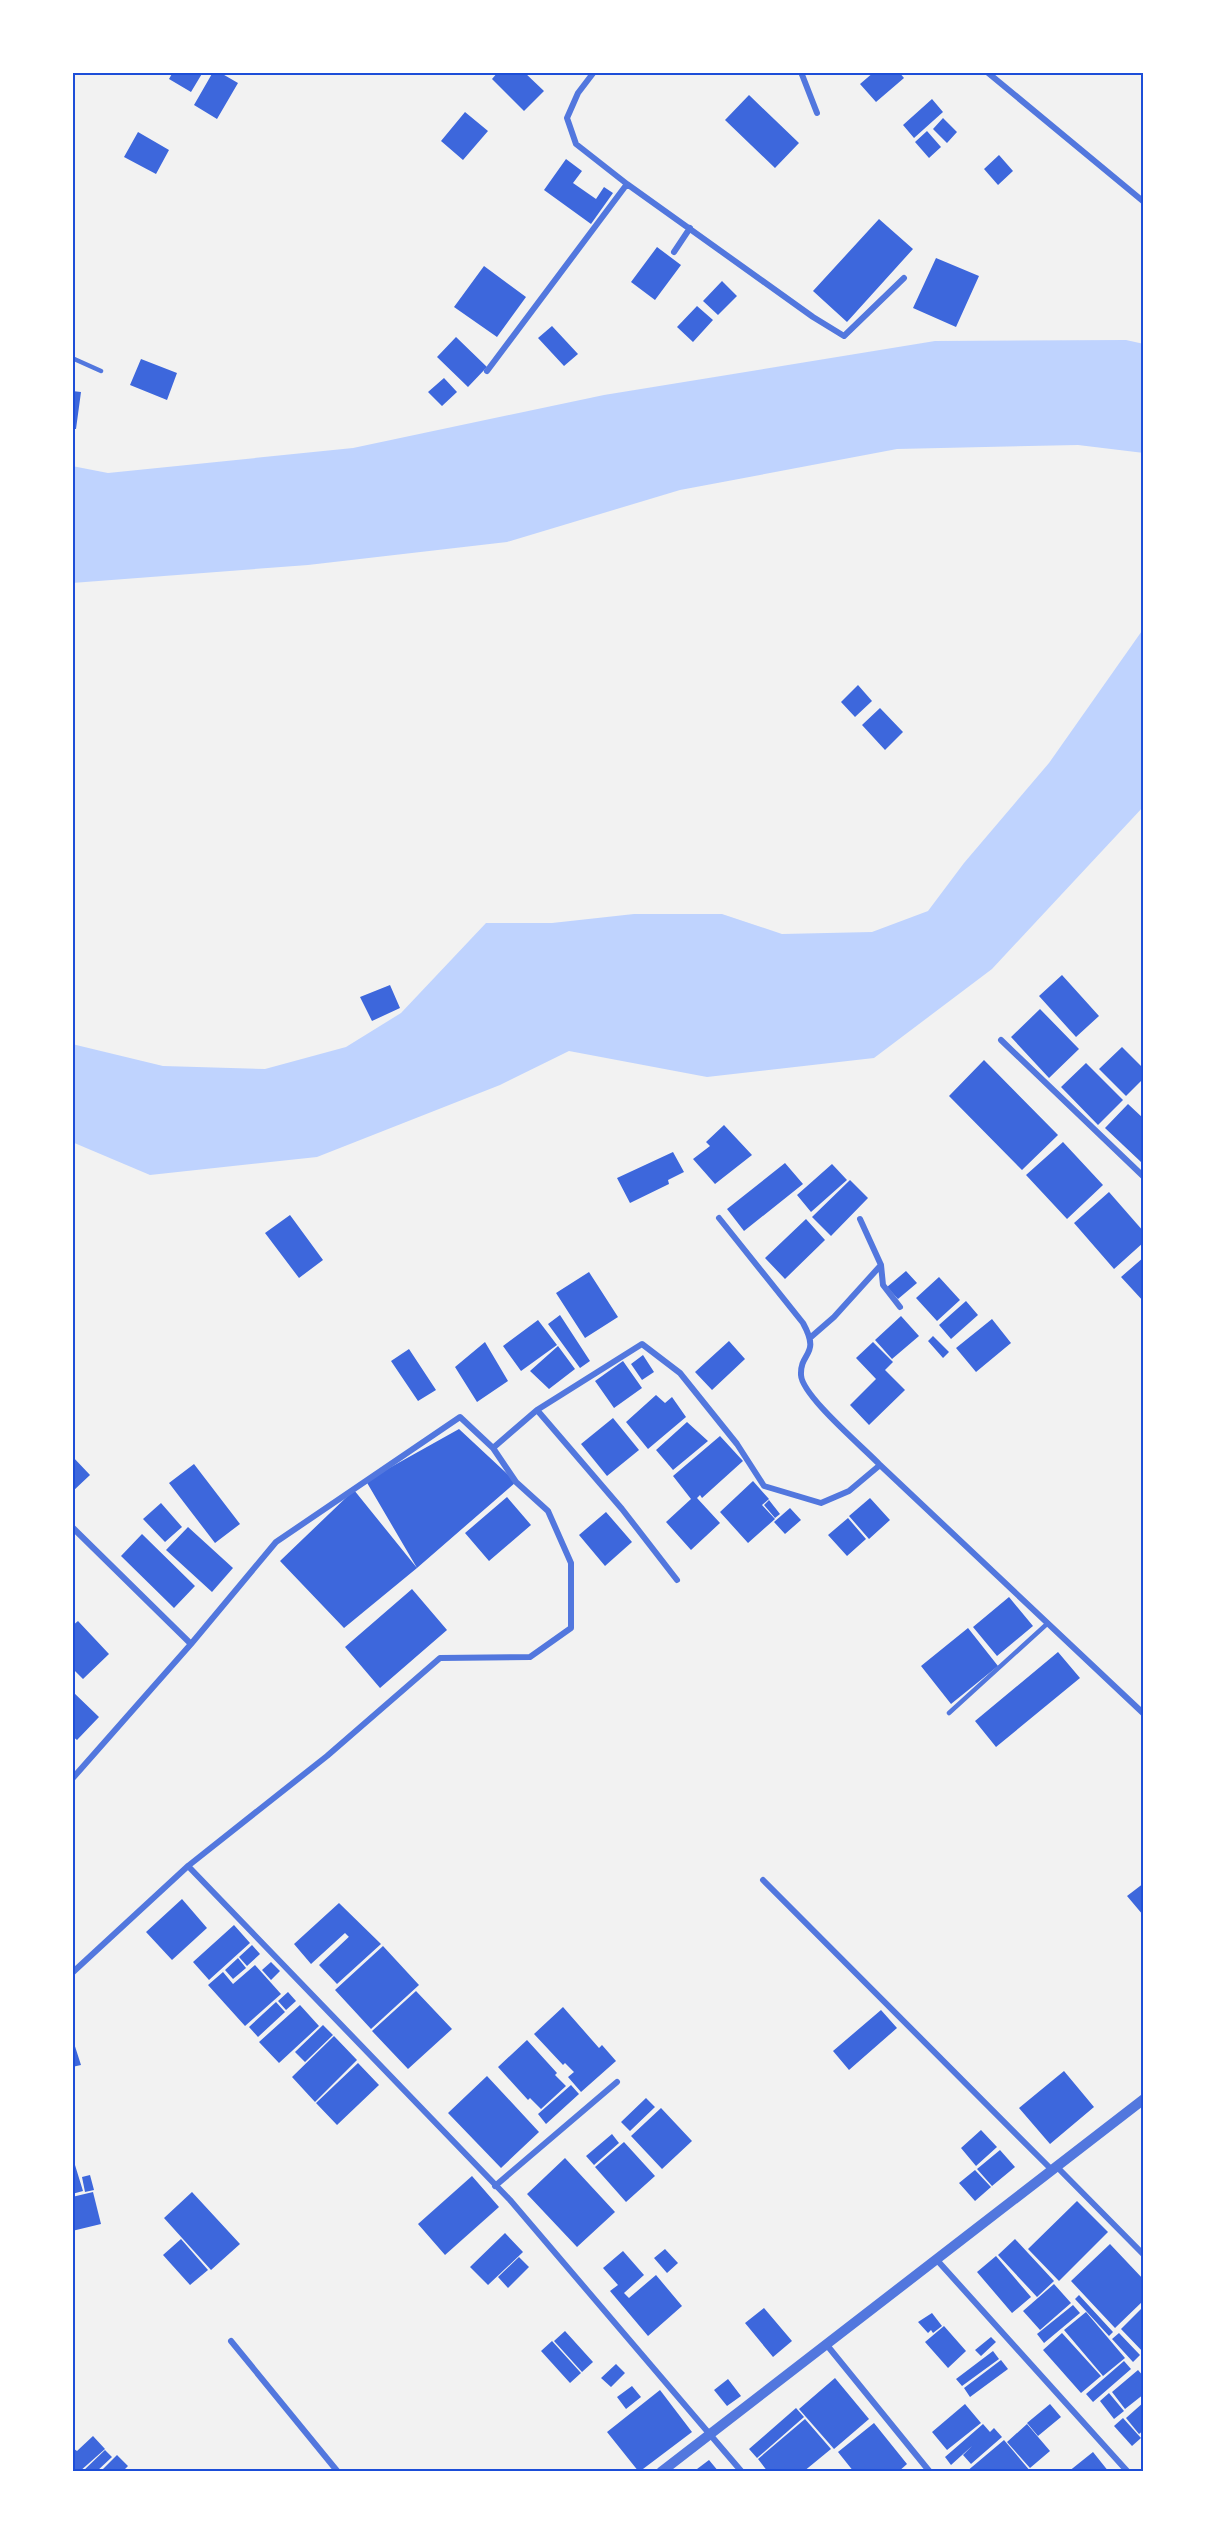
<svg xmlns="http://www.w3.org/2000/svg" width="1216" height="2544" viewBox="0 0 1216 2544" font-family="Helvetica,sans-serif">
	<rect width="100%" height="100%" fill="#f2f2f2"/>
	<path fill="#bfd3fe" d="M1126 340 1144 344V453L1078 445 897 449 680 490 507 542 308 565 72 583V466L108 473 353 448 604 395 935 341Z
		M1144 628V806L992 969 874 1058 707 1077 569 1051 500 1085 317 1157 150 1175 72 1142V1044L163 1066 265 1069 346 1047 401 1013 486 923H552L634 914H722L782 934 872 932 928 911 964 863 1049 763Z"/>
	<path fill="#3d67dc" d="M173 72H203L191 92 169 79Z
		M213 72H219L238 83 217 119 194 105Z
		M498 72H524L544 91 524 111 492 79Z
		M874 72H899L904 78 876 102 860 84Z
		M749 95 799 143 775 168 725 120Z
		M932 99 943 112 914 138 903 125Z
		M465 112 488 131 463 160 441 141Z
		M943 118 957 132 947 143 933 129Z
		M927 131 941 147 929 158 915 142Z
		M138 132 169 150 156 174 124 157Z
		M999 155 1013 171 998 185 984 169Z
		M566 159 582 171 573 183 596 199 604 187 613 193 591 224 544 190Z
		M879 219 913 249 847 322 813 291Z
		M657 247 681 265 655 300 631 282Z
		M936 258 979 276 956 327 913 308Z
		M484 266 526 297 497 337 454 307Z
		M722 281 737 296 718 315 703 301Z
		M697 306 713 320 693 342 677 327Z
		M552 326 578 354 564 366 538 338Z
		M456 337 487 367 468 387 437 357Z
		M141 359 177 373 167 400 130 385Z
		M444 378 457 392 442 406 428 392Z
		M72 391 81 392 76 429H72Z
		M858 685 872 701 855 717 841 702Z
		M880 708 903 732 885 750 862 725Z
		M1062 975 1099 1016 1076 1037 1039 996Z
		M390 985 400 1008 372 1021 360 997Z
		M1040 1009 1079 1049 1049 1078 1011 1037Z
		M1122 1047 1144 1069V1078L1126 1096 1099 1069Z
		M984 1060 1058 1135 1022 1170 949 1096Z
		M1086 1063 1123 1100 1098 1125 1061 1087Z
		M1128 1104 1144 1119V1158L1141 1162 1105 1128Z
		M724 1125 752 1155 715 1184 693 1159 710 1146 706 1142Z
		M1063 1142 1103 1185 1067 1219 1026 1175Z
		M673 1152 684 1172 668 1180 669 1184 630 1203 617 1178Z
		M785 1163 803 1184 744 1231 727 1209Z
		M832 1164 847 1180 811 1212 797 1195Z
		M850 1180 868 1198 831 1236 812 1217Z
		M1109 1192 1144 1232V1242L1114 1269 1074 1223Z
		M290 1215 323 1260 299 1278 265 1233Z
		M806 1219 825 1240 785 1279 765 1258Z
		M1144 1257V1302L1121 1277Z
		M906 1271 917 1283 898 1299 887 1287Z
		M589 1272 618 1317 585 1338 556 1293Z
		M939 1277 960 1300 937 1321 916 1298Z
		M966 1301 978 1315 951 1339 939 1325Z
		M560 1315 590 1361 580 1368 548 1324Z
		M901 1316 919 1336 892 1359 875 1340Z
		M992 1319 1011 1343 976 1372 956 1348Z
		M538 1320 557 1345 521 1371 503 1346Z
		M933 1336 949 1352 943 1358 928 1341Z
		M729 1341 745 1359 712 1390 695 1372Z
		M485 1342 508 1381 477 1402 455 1367Z
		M873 1342 893 1362 885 1370 905 1390 869 1425 850 1405 876 1379 856 1358Z
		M558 1346 575 1369 549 1389 530 1371Z
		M409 1349 436 1390 418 1401 391 1361Z
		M643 1355 654 1372 642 1380 631 1364Z
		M623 1361 642 1388 614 1408 595 1381Z
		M656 1395 665 1403 672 1397 686 1417 648 1449 626 1422Z
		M613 1418 639 1450 607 1476 581 1444Z
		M687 1422 708 1441 673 1470 656 1450Z
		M459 1429 516 1482 417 1568 366 1481Z
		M720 1436 743 1461 702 1498 700 1495 697 1498 720 1523 691 1550 666 1522 691 1499 673 1476Z
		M72 1456 90 1475 72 1492Z
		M194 1464 240 1524 215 1543 169 1483Z
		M753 1481 769 1499 762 1505 775 1519 748 1543 720 1512Z
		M354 1490 417 1568 344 1628 280 1561Z
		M507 1497 531 1525 489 1561 465 1533Z
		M870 1498 890 1520 869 1539 849 1516Z
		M769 1500 780 1514 775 1518 764 1505Z
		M161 1503 182 1527 165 1542 143 1519Z
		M790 1508 801 1520 785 1534 774 1522Z
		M606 1512 632 1542 605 1566 579 1535Z
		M848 1518 866 1539 847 1556 828 1535Z
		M188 1527 233 1568 212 1592 166 1550Z
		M142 1534 195 1586 174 1608 121 1556Z
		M412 1589 447 1630 380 1688 345 1647Z
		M1009 1597 1033 1626 997 1656 973 1627Z
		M78 1621 109 1654 83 1679 72 1668V1626Z
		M968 1628 998 1666 951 1704 921 1666Z
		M1058 1652 1080 1678 996 1747 975 1721Z
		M72 1691 99 1717 77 1740 72 1736Z
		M1144 1883V1914L1143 1915 1127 1896Z
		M182 1899 207 1928 172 1960 146 1932Z
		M339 1903 381 1944 337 1984 319 1965 354 1932 349 1937 345 1933 311 1964 294 1944Z
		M234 1925 250 1943 209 1980 193 1962Z
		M252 1945 260 1954 247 1966 239 1957Z
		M383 1946 419 1985 371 2029 335 1990Z
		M238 1958 246 1968 233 1979 225 1970Z
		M271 1962 280 1971 271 1980 262 1970Z
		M255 1965 281 1994 245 2026 208 1985 223 1972 233 1984Z
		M416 1991 452 2029 408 2069 372 2031Z
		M288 1992 296 2001 286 2010 278 2001Z
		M276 2002 285 2012 258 2037 249 2027Z
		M300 2005 319 2026 279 2063 259 2042Z
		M563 2007 599 2048 602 2045 616 2061 581 2092 568 2077 574 2072 565 2063 563 2065 534 2034Z
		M881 2010 897 2028 849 2070 833 2051Z
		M323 2025 333 2035 305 2062 295 2052Z
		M334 2036 357 2060 315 2102 292 2077Z
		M72 2037 81 2065 72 2067Z
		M527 2040 557 2073 555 2075 566 2086 541 2109 530 2098 528 2100 498 2067Z
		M358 2063 379 2085 337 2125 316 2103Z
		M1064 2071 1094 2107 1050 2144 1019 2108Z
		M487 2076 539 2132 501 2168 448 2113Z
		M571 2085 579 2094 546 2124 538 2114Z
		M646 2098 655 2107 630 2131 621 2122Z
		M661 2108 692 2141 662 2169 631 2136Z
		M981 2130 997 2147 976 2166 961 2148Z
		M612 2134 619 2143 594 2165 586 2156Z
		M624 2142 655 2176 626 2202 595 2167Z
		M1000 2150 1015 2167 992 2186 977 2169Z
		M565 2158 615 2212 577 2247 527 2194Z
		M75 2165 83 2191 72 2194V2166Z
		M975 2170 991 2187 975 2201 959 2183Z
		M90 2175 94 2190 85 2192 82 2177Z
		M472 2176 499 2207 445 2255 418 2224Z
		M93 2192 101 2224 72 2231V2197Z
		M192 2192 240 2244 211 2270 164 2218Z
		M1077 2201 1108 2232 1059 2281 1028 2249Z
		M505 2233 523 2252 488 2285 470 2267Z
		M181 2239 208 2270 190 2285 163 2255Z
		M1015 2239 1054 2281 1037 2297 998 2255Z
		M1110 2244 1144 2280V2300L1115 2328 1071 2281Z
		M665 2249 678 2263 667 2273 654 2258Z
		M623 2251 644 2275 624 2293 629 2298 656 2275 682 2306 648 2336 610 2291 618 2285 603 2268Z
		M996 2256 1031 2297 1012 2313 977 2272Z
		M519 2257 529 2267 508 2288 498 2277Z
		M1054 2284 1071 2303 1040 2330 1023 2311Z
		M1079 2295 1113 2332 1109 2336 1075 2299Z
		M1073 2305 1080 2313 1044 2343 1037 2334Z
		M1144 2306V2353L1121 2329Z
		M764 2308 792 2341 773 2357 745 2323Z
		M1086 2312 1125 2358 1103 2376 1064 2330Z
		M932 2313 942 2326 933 2333 931 2330 928 2333 918 2322Z
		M944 2326 966 2351 948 2368 925 2342Z
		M565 2331 593 2362 582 2372 554 2341Z
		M1062 2333 1101 2376 1081 2393 1043 2350Z
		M1119 2333 1140 2355 1133 2362 1112 2339Z
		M991 2337 996 2342 981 2356 975 2350Z
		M552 2341 581 2373 570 2383 541 2351Z
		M993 2351 999 2359 962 2386 956 2379Z
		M1001 2360 1008 2369 970 2397 964 2388Z
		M1124 2361 1131 2369 1093 2402 1086 2394Z
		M616 2364 625 2373 611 2387 601 2378Z
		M1138 2370 1144 2377V2394L1125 2409 1112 2392Z
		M835 2378 869 2419 834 2449 799 2409Z
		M728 2379 741 2396 727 2406 714 2390Z
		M632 2386 641 2397 626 2409 617 2397Z
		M660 2390 692 2432 639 2472 607 2432Z
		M1109 2393 1124 2411 1114 2419 1100 2401Z
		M1144 2402V2430L1139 2434 1126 2418Z
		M965 2404 981 2423 947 2450 932 2432Z
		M1050 2404 1061 2417 1038 2436 1027 2423Z
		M796 2408 804 2417 757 2458 749 2449Z
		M1123 2418 1141 2438 1132 2446 1114 2426Z
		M805 2419 831 2449 803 2472H768L758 2459Z
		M874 2423 907 2464 898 2472H854L838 2452Z
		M983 2424 990 2432 994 2428 1002 2437 971 2464 963 2455 972 2446 951 2465 945 2457Z
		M1027 2424 1050 2451 1030 2468 1007 2442Z
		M93 2436 105 2449 79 2472H72V2451L74 2449 77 2451Z
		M1004 2440 1031 2472H966Z
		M105 2450 112 2457 96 2472H82Z
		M1093 2452 1109 2472H1068Z
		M117 2455 128 2466 122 2472H100Z
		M709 2460 719 2472H693Z"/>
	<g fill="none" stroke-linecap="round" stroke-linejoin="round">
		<path stroke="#5277de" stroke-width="4.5" d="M72 358 101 371
			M949 1713 1048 1623"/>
		<path stroke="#5277de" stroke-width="6" d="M594 72 578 93 567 118 576 144 627 184 813 317 844 336 904 278
			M801 72 817 113
			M987 72 1144 202
			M674 252 690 228
			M487 371 627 184
			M1001 1040 1144 1177
			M719 1218 803 1323C821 1356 800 1351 801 1375 802 1396 864 1448 880 1465
			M881 1265 883 1285 900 1307
			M811 1337 834 1317 881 1265 860 1219
			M537 1410 622 1509 677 1580
			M493 1448 537 1410 642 1344 680 1373 737 1444 764 1486 821 1503 849 1491 880 1465 1144 1714
			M72 1527 191 1644
			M72 1779 191 1644 276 1542 460 1417 493 1448 516 1482 548 1511 571 1563V1628L530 1657 440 1658 327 1756 188 1866 72 1973
			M188 1866 510 2200 742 2472
			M763 1880 1052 2170
			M1057 2167 1144 2255
			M495 2186 617 2082
			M936 2259 1128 2472
			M231 2341 338 2472
			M826 2344 930 2472"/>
		<path stroke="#5277de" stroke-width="10" d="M661 2472 1144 2099"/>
	</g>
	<rect width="1216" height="2544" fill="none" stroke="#ffffff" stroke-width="147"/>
	<rect x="74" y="74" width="1068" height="2396" fill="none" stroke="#1d4ed8" stroke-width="2"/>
</svg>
